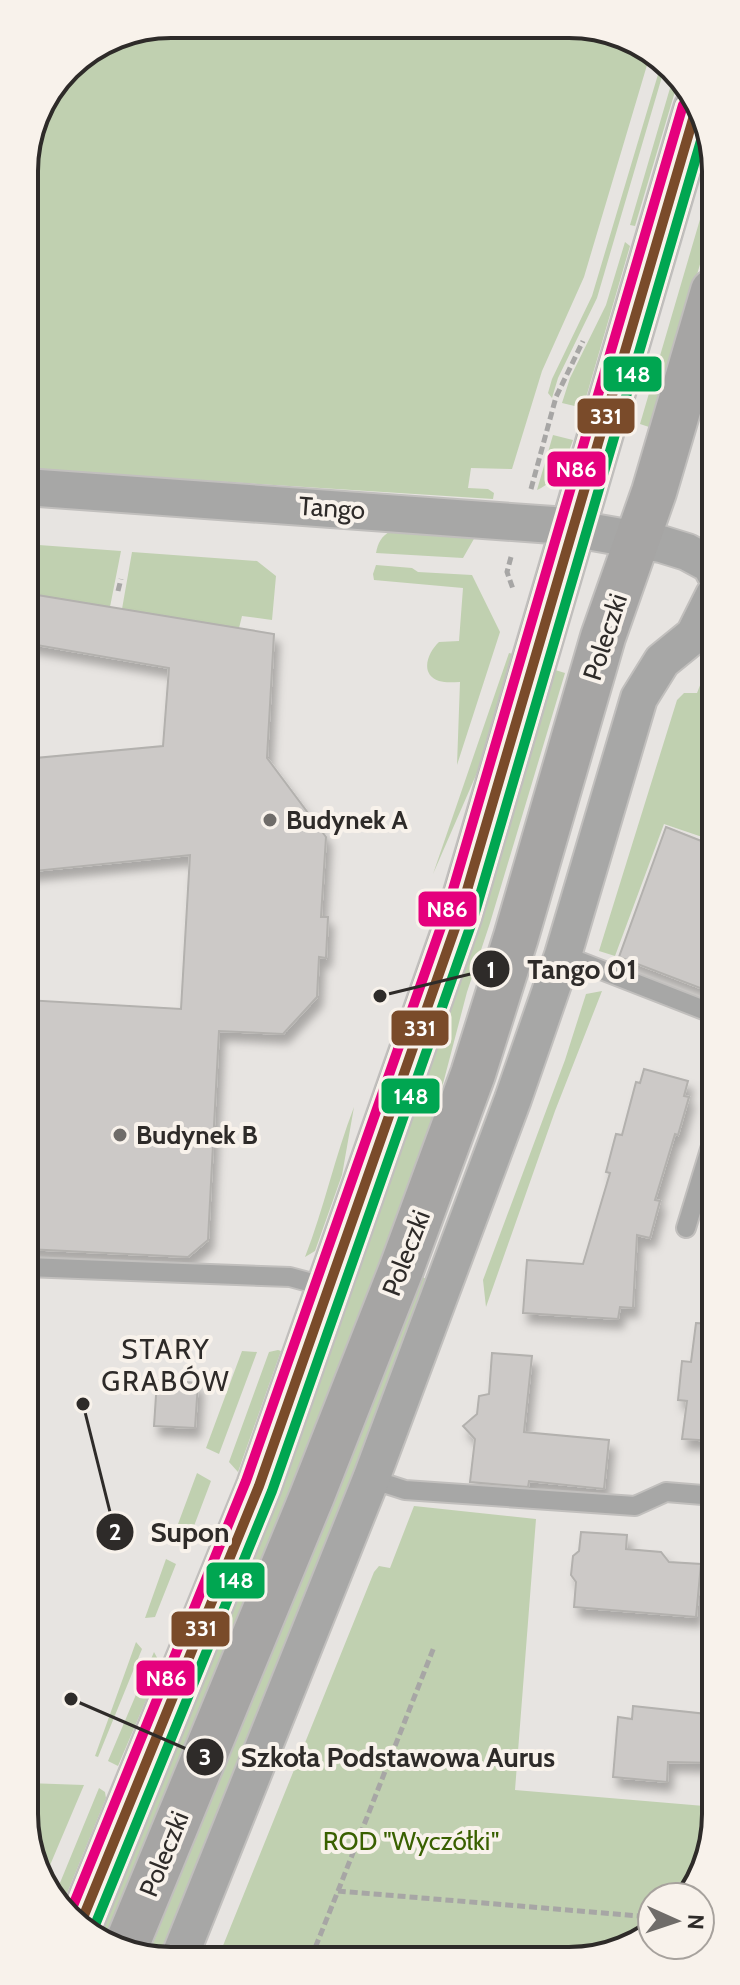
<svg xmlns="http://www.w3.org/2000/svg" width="740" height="1985" viewBox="0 0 740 1985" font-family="Cabin,sans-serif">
	<defs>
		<filter id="shadow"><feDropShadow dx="5" dy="9" stdDeviation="4" flood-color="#0004"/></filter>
	</defs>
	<rect width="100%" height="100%" fill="#e7e4e1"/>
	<path fill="#c0d0b0" d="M171 24 598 27 650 55 584 277 542 371 512 469 471 468 468 488 488 489 494 493 493 499 25 469 24 161 39 105 74 61Z
		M662 61 666 63 597 298 558 378 552 398 548 393 552 379 592 296Z
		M675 71 679 78 635 226 630 225Z
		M713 175V220L652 428 640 424Z
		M625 242 630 246 583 408 562 403 570 378 606 305Z
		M553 435 573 440C566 460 558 481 537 490Z
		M391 531 475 537 463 558 376 553C378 543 381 536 391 531Z
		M25 544 121 551 110 607 25 593Z
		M132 552 257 561 276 576 272 620 242 616 239 628 122 609Z
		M376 565 412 568 418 572 472 575 500 632 457 765 460 682C453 682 446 683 439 681 419 674 428 652 439 642L459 641 463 588 374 580 373 574Z
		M509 653 513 654 483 759 433 874Z
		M714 668V841L664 824 615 956 599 951 677 700 684 693H697L706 670Z
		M552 669 565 673 490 923 467 992 427 1145 344 1366 108 1940 97 1934Z
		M602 991 555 1111 486 1307 483 1280 565 1060 586 994Z
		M354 1107 342 1175 315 1251 305 1257C324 1208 335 1156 354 1107Z
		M422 1277 432 1281 165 1958H147Z
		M278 1350 281 1351 238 1472 229 1462 269 1352Z
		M242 1351 257 1352 219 1454 206 1448Z
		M197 1473 211 1481 194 1526 178 1524Z
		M414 1506 536 1519 515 1790 716 1807V1823L685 1897H652V1927L598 1958H218L374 1572 379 1566 390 1568Z
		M166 1559 176 1564 155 1617 145 1618Z
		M136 1642 142 1649 98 1757 95 1756Z
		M154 1652 161 1665 118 1766 108 1761Z
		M27 1783 84 1785 45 1877 27 1843Z
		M99 1788 105 1792 106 1798 61 1908 55 1895Z"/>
	<path fill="#ccc9c7" stroke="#b3b1ae" stroke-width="2" filter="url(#shadow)" d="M25 593 274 634 267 758 326 837 321 917H328L326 958 319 957 317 997 283 1034 219 1031 208 1240 188 1257 26 1249V1000L181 1009 190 855 25 872V759L163 746 169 668 25 643Z
		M666 827 714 846V973L708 991 619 957Z
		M644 1069 688 1081 684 1096 689 1097 678 1135 675 1134 655 1200 660 1201 650 1238 637 1235 633 1308 620 1307 618 1319 523 1313 527 1260 583 1264 610 1173 606 1172 616 1134 622 1135 636 1082 640 1083Z
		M696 1323 715 1324V1441L682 1439 687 1401 678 1400 682 1361 691 1362Z
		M492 1353 532 1356 524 1432 609 1440 604 1489 529 1481 528 1487 470 1482 475 1439 463 1426 477 1414 479 1396 489 1394Z
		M157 1380 198 1383 195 1428 154 1426Z
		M581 1532 627 1535 626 1549 661 1552 669 1562 701 1564 696 1617 574 1607 576 1582 571 1575 573 1556 579 1551Z
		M633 1706 716 1715V1763L668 1762 667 1782 613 1777 618 1717 632 1719Z"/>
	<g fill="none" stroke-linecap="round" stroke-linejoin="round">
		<defs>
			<path id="service" d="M563 955 714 1014
				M686 1228 715 1133
				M26 1267 290 1277 327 1287
				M371 1479 405 1490 635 1506 666 1492 715 1496"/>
			<path id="minor" d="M25 487 553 525 661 544 687 552 711 565 714 572
				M179 1958 371 1479 513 1099 563 955 639 698 662 661 694 635 714 595"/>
			<path id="secondary" d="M80 1925 259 1486 460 914 696 109
				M125 1949 312 1496 401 1270 473 1074 516 937 603 637 654 492 713 291"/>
		</defs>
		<use href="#service" stroke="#c1bfbd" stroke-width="22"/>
		<use href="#minor" stroke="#c1bfbd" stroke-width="40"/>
		<use href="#secondary" stroke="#c1bfbd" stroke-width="48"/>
		<path stroke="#a7a6a5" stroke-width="5" stroke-dasharray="8 4" stroke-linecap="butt" d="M668 81 672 66
			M708 488 714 480
			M531 489 556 397 583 341
			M511 557 507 572 513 589
			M118 591 121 579
			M338 1891 434 1647
			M311 1958 338 1891 652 1917"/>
		<use href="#service" stroke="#a7a7a6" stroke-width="18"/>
		<use href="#minor" stroke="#a7a7a6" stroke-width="36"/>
		<use href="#secondary" stroke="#a6a5a4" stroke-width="44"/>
		<defs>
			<path id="bus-1" d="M80 1925 259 1486 460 914 696 109"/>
			<path id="bus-2" d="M93 1930 272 1491 473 919 705 127"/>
			<path id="bus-3" d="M68 1918 246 1481 447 910 683 105"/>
		</defs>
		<use href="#bus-1" stroke="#f8f2eb" stroke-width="16"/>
		<use href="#bus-2" stroke="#f8f2eb" stroke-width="16"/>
		<use href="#bus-3" stroke="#f8f2eb" stroke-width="16"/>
		<use href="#bus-1" stroke="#7a4b2a" stroke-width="10"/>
		<use href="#bus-2" stroke="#00a651" stroke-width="10"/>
		<use href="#bus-3" stroke="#e5007d" stroke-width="10"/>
	</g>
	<g fill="#6f6c69" stroke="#f8f2eb" stroke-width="3">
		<circle cx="270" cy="820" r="8"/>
		<circle cx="120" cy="1135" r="8"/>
	</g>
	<g text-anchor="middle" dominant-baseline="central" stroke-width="8" stroke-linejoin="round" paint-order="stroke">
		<g font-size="26" fill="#2e2b29" stroke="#f8f2eb">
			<text transform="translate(332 508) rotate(4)">Tango</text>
			<text transform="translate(605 637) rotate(-72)">Poleczki</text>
			<text transform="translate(406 1253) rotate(-69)">Poleczki</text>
			<text transform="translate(164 1854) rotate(-68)">Poleczki</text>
		</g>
		<g font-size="26" font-weight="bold" fill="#2e2b29" stroke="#f8f2eb" text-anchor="start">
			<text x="286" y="820">Budynek A</text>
			<text x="136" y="1135">Budynek B</text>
		</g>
		<g font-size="26" fill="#396000" stroke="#f8f2eb">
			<text x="411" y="1841">ROD "Wyczółki"</text>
		</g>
		<g font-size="28" letter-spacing="2" fill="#2e2b29" stroke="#f8f2eb">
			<text x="166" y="1349">STARY<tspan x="166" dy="32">GRABÓW</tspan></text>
		</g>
	</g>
	<path d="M0 0H740V1985H0ZM171 38H569A133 133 0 0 1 702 171V1814A133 133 0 0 1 569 1947H171A133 133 0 0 1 38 1814V171A133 133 0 0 1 171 38Z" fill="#f8f2eb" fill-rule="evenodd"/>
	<path fill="none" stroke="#2e2b29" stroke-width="4" d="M171 38H569A133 133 0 0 1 702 171V1814A133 133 0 0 1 569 1947H171A133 133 0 0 1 38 1814V171A133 133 0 0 1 171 38Z"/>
	<path fill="none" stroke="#2e2b29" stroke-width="3" d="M380 996L491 969M83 1404L115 1532M71 1699L205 1757"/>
	<g fill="#2e2b29" stroke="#f8f2eb" stroke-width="3">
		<circle cx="380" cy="996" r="8"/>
		<circle cx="83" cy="1404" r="8"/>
		<circle cx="71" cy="1699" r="8"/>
		<circle cx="491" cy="969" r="20"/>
		<circle cx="115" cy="1532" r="20"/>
		<circle cx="205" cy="1757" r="20"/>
	</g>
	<g font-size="24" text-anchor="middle" font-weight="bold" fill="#fff">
		<text x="491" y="978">1</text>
		<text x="115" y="1540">2</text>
		<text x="205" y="1765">3</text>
	</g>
	<g font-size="28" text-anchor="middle" font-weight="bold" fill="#2e2b29" stroke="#f8f2eb" stroke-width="8" stroke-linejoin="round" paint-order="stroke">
		<text x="582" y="979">Tango 01</text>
		<text x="190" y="1542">Supon</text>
		<text x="398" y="1767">Szkoła Podstawowa Aurus</text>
	</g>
	<g stroke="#f8f2eb" stroke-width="3">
		<rect x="602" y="355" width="61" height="38" rx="8" fill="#00a651"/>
		<rect x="576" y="397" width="60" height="38" rx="8" fill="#7a4b2a"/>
		<rect x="546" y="450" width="61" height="38" rx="8" fill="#e5007d"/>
		<rect x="417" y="890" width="61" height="38" rx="8" fill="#e5007d"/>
		<rect x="390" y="1009" width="60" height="38" rx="8" fill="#7a4b2a"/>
		<rect x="380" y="1077" width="61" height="38" rx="8" fill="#00a651"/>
		<rect x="205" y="1561" width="61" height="39" rx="8" fill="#00a651"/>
		<rect x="170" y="1610" width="61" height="38" rx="8" fill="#7a4b2a"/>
		<rect x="135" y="1659" width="61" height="38" rx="8" fill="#e5007d"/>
	</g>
	<g font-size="22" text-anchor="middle" font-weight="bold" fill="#fff">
		<text x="633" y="382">148</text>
		<text x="606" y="424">331</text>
		<text x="576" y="477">N86</text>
		<text x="447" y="917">N86</text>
		<text x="420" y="1036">331</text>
		<text x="411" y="1104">148</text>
		<text x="236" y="1588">148</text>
		<text x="201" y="1636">331</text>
		<text x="166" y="1686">N86</text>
	</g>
	<g transform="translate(676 1921) rotate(93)"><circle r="38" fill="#f8f2eb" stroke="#a7a29d" stroke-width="2"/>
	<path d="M0-6L14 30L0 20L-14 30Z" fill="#6f6c69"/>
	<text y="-12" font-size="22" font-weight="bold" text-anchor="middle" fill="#2e2b29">N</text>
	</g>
</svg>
